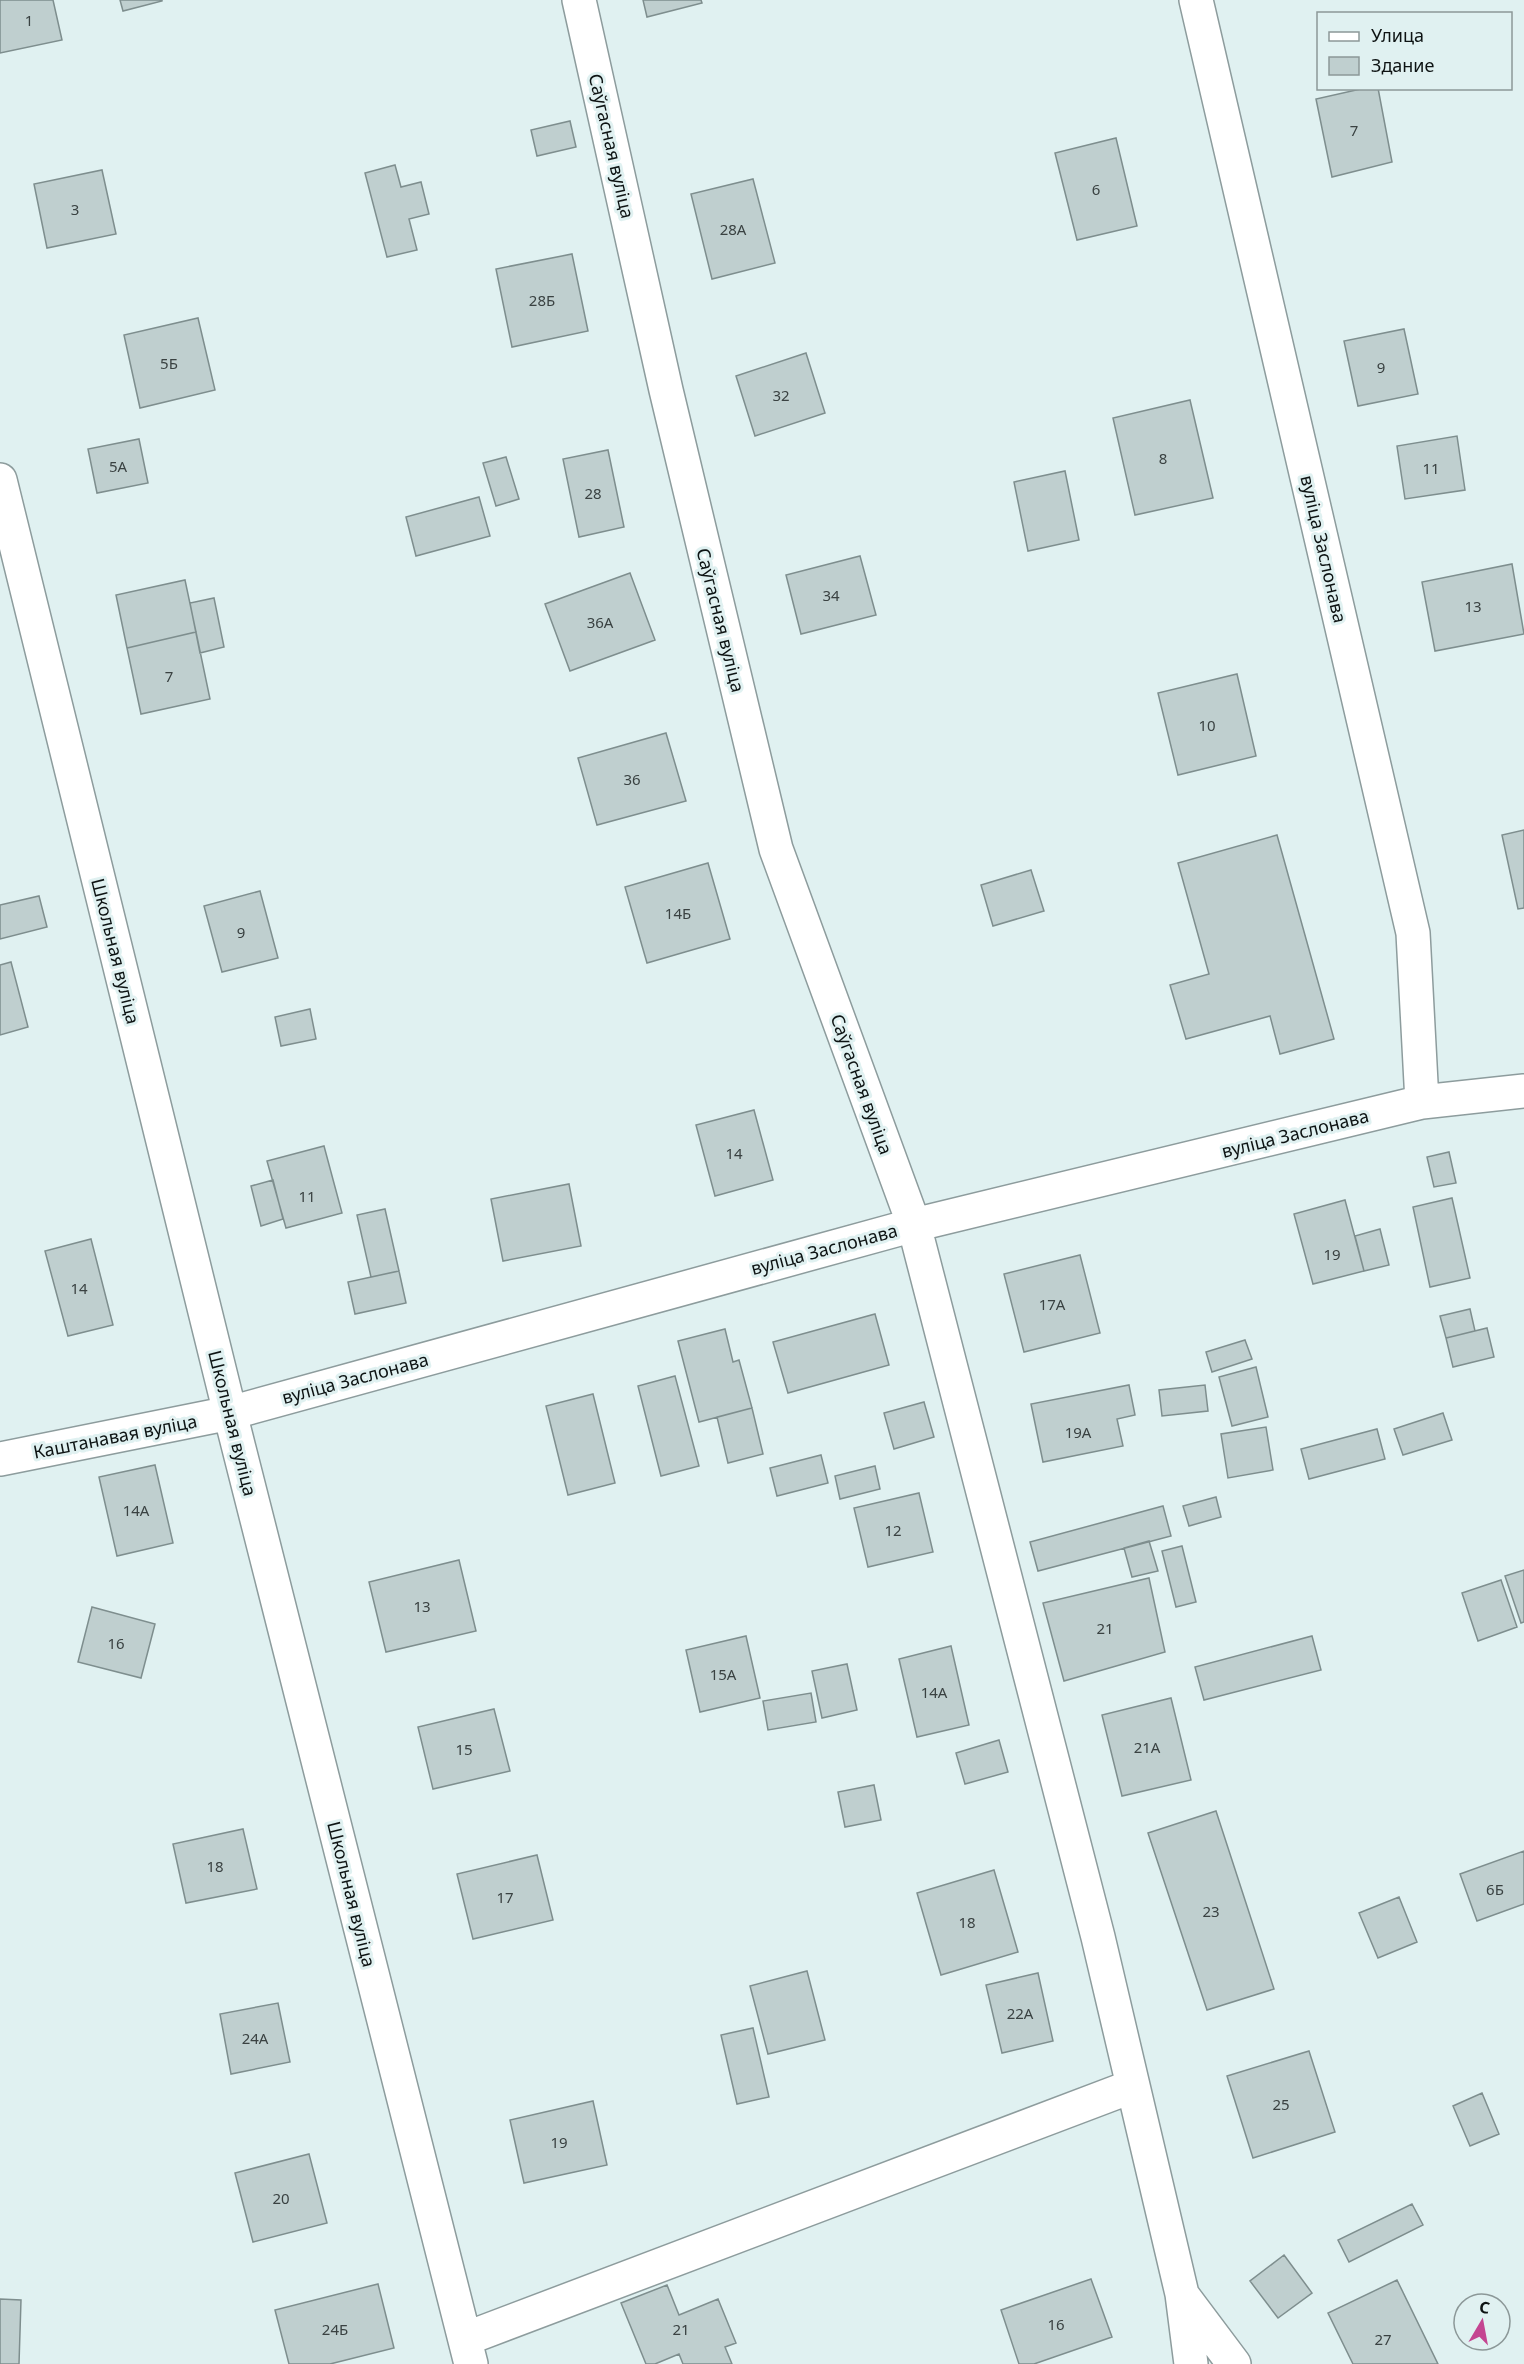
<svg xmlns="http://www.w3.org/2000/svg" width="1524" height="2364" viewBox="0 0 1524 2364" font-family="'Noto Sans',sans-serif">
	<rect width="100%" height="100%" fill="#e0f1f1"/>
	<path fill="#bfcfcf" stroke="#7e8e8e" stroke-width="1.5" d="M0 0H53L62 40 0 53Z
		M120 0H162V1L123 11Z
		M643 0H701L702 3 647 17Z
		M1365 88H1378L1392 162 1332 177 1316 99Z
		M570 121 576 147 537 156 531 130Z
		M1116 138 1137 226 1077 240 1055 153Z
		M395 165 401 187 421 182 429 214 409 219 417 250 387 257 365 173Z
		M102 170 116 234 47 248 34 184Z
		M753 179 775 263 712 279 691 194Z
		M572 254 588 331 512 347 496 269Z
		M198 318 215 390 140 408 124 335Z
		M1404 329 1418 394 1358 406 1344 341Z
		M806 353 825 413 755 436 736 376Z
		M1190 400 1213 498 1135 515 1113 418Z
		M1457 436 1465 490 1405 499 1397 446Z
		M139 439 148 483 97 493 88 449Z
		M608 450 624 527 579 537 563 459Z
		M506 457 519 499 496 506 483 463Z
		M1065 471 1079 540 1028 551 1014 482Z
		M479 497 490 536 416 556 406 517Z
		M860 556 876 615 801 634 786 575Z
		M1512 564 1524 634 1435 651 1422 582Z
		M630 573 655 640 570 671 545 604Z
		M185 580 196 632 127 648 116 595Z
		M214 598 224 647 200 653 190 603Z
		M196 632 210 699 141 714 127 648Z
		M1237 674 1256 756 1178 775 1158 693Z
		M666 733 686 801 597 825 578 758Z
		M1524 830V908L1518 909 1502 835Z
		M1277 835 1334 1039 1280 1054 1270 1016 1186 1039 1170 985 1209 974 1178 863Z
		M708 863 730 939 647 963 625 887Z
		M1031 870 1044 911 993 926 981 885Z
		M260 891 278 958 222 972 204 906Z
		M39 896 47 927 0 939V905Z
		M11 962 28 1027 0 1035V965Z
		M310 1009 316 1039 281 1046 275 1017Z
		M754 1110 773 1180 715 1196 696 1125Z
		M324 1146 342 1213 286 1228 267 1161Z
		M1449 1152 1456 1183 1434 1187 1427 1157Z
		M273 1180 283 1219 261 1226 251 1186Z
		M569 1184 581 1246 503 1261 491 1199Z
		M1452 1198 1470 1278 1430 1287 1413 1207Z
		M1345 1200 1364 1271 1313 1284 1294 1214Z
		M385 1209 399 1271 371 1277 357 1215Z
		M1380 1229 1389 1265 1364 1271 1355 1236Z
		M91 1239 113 1325 68 1336 45 1251Z
		M1080 1255 1100 1333 1024 1352 1004 1274Z
		M399 1271 406 1303 355 1314 348 1282Z
		M1470 1309 1475 1331 1446 1338 1440 1316Z
		M875 1314 889 1365 788 1393 773 1342Z
		M1487 1328 1494 1357 1453 1367 1446 1338Z
		M725 1329 733 1362 739 1360 752 1408 699 1422 678 1341Z
		M1245 1340 1252 1359 1212 1372 1206 1352Z
		M1256 1367 1268 1417 1232 1426 1219 1377Z
		M675 1376 699 1466 661 1476 638 1386Z
		M1129 1385 1135 1415 1117 1419 1123 1446 1043 1462 1031 1404Z
		M1205 1385 1208 1411 1162 1416 1159 1390Z
		M593 1394 615 1483 568 1495 546 1406Z
		M924 1402 934 1437 894 1449 884 1413Z
		M752 1408 763 1454 728 1463 717 1417Z
		M1443 1413 1452 1440 1403 1455 1394 1429Z
		M1266 1427 1273 1470 1228 1478 1221 1434Z
		M1377 1429 1385 1459 1309 1479 1301 1449Z
		M821 1455 828 1483 777 1496 770 1468Z
		M155 1465 173 1543 117 1556 99 1477Z
		M875 1466 880 1489 840 1499 835 1476Z
		M919 1493 933 1552 868 1567 854 1508Z
		M1216 1497 1221 1517 1189 1526 1183 1506Z
		M1163 1506 1171 1536 1038 1571 1030 1542Z
		M1149 1541 1158 1571 1132 1577 1124 1548Z
		M1182 1546 1196 1602 1176 1607 1162 1551Z
		M459 1560 476 1631 386 1652 369 1582Z
		M1524 1570V1622L1521 1623 1505 1576Z
		M1149 1578 1165 1652 1064 1681 1043 1603Z
		M1501 1580 1517 1627 1478 1641 1462 1593Z
		M92 1607 155 1624 141 1678 78 1662Z
		M746 1636 760 1698 700 1712 686 1650Z
		M1312 1636 1321 1670 1204 1700 1195 1667Z
		M951 1646 969 1725 917 1737 899 1659Z
		M847 1664 857 1710 822 1718 812 1671Z
		M811 1693 816 1722 768 1730 763 1701Z
		M1171 1698 1191 1780 1122 1796 1102 1715Z
		M494 1709 510 1771 433 1789 418 1727Z
		M999 1740 1008 1772 965 1784 956 1753Z
		M874 1785 881 1820 845 1827 838 1792Z
		M1216 1811 1274 1989 1207 2010 1148 1833Z
		M243 1829 257 1889 186 1903 173 1844Z
		M1524 1851V1904L1477 1921 1460 1874Z
		M537 1855 553 1920 473 1939 457 1874Z
		M994 1870 1018 1952 941 1975 917 1893Z
		M1399 1897 1417 1942 1378 1958 1359 1913Z
		M807 1971 825 2040 768 2054 750 1986Z
		M1038 1973 1053 2041 1002 2053 986 1985Z
		M278 2003 290 2062 231 2074 220 2014Z
		M753 2028 769 2097 737 2104 721 2035Z
		M1309 2051 1335 2132 1253 2158 1227 2076Z
		M1482 2093 1499 2134 1470 2146 1453 2106Z
		M593 2101 607 2165 524 2183 510 2120Z
		M309 2154 327 2223 253 2242 235 2173Z
		M1412 2204 1423 2225 1349 2262 1338 2240Z
		M1284 2255 1312 2293 1278 2318 1250 2281Z
		M1091 2279 1112 2337 1034 2364H1019L1001 2310Z
		M1397 2280 1438 2364H1353L1328 2313Z
		M378 2284 394 2348 330 2364H289L275 2310Z
		M667 2285 679 2315 718 2299 736 2343 725 2347 732 2364H683L679 2354 655 2364H646L621 2303Z
		M0 2299 21 2300 19 2364H0Z"/>
	<g fill="none" stroke-linecap="round" stroke-linejoin="round">
		<defs>
			<path id="street" d="M579 0 666 390 776 849 914 1225 1098 1937 1182 2294 1191 2364
				M1196 0 1413 933 1422 1102
				M0 480 230 1413 471 2364
				M0 1459 230 1413 914 1225 1422 1102 1524 1091
				M1183 2296 1234 2364
				M465 2339 1133 2086"/>
		</defs>
		<use href="#street" stroke="#8d9c9d" stroke-width="36"/>
		<use href="#street" stroke="#fff" stroke-width="33"/>
	</g>
	<g text-anchor="middle" dominant-baseline="central" stroke-width="6" stroke-linejoin="round" paint-order="stroke">
		<g font-size="15" fill="#3a4242">
			<text x="29" y="20">1</text>
			<text x="1354" y="130">7</text>
			<text x="1096" y="189">6</text>
			<text x="75" y="209">3</text>
			<text x="733" y="229">28А</text>
			<text x="542" y="300">28Б</text>
			<text x="169" y="363">5Б</text>
			<text x="1381" y="367">9</text>
			<text x="781" y="395">32</text>
			<text x="1163" y="458">8</text>
			<text x="118" y="466">5А</text>
			<text x="1431" y="468">11</text>
			<text x="593" y="493">28</text>
			<text x="831" y="595">34</text>
			<text x="1473" y="606">13</text>
			<text x="600" y="622">36А</text>
			<text x="169" y="676">7</text>
			<text x="1207" y="725">10</text>
			<text x="632" y="779">36</text>
			<text x="678" y="913">14Б</text>
			<text x="241" y="932">9</text>
			<text x="734" y="1153">14</text>
			<text x="307" y="1196">11</text>
			<text x="1332" y="1254">19</text>
			<text x="79" y="1288">14</text>
			<text x="1052" y="1304">17А</text>
			<text x="1078" y="1432">19А</text>
			<text x="136" y="1510">14А</text>
			<text x="893" y="1530">12</text>
			<text x="422" y="1606">13</text>
			<text x="1105" y="1628">21</text>
			<text x="116" y="1643">16</text>
			<text x="723" y="1674">15А</text>
			<text x="934" y="1692">14А</text>
			<text x="1147" y="1747">21А</text>
			<text x="464" y="1749">15</text>
			<text x="215" y="1866">18</text>
			<text x="1495" y="1889">6Б</text>
			<text x="505" y="1897">17</text>
			<text x="1211" y="1911">23</text>
			<text x="967" y="1922">18</text>
			<text x="1020" y="2013">22А</text>
			<text x="255" y="2038">24А</text>
			<text x="1281" y="2104">25</text>
			<text x="559" y="2142">19</text>
			<text x="281" y="2198">20</text>
			<text x="1056" y="2324">16</text>
			<text x="335" y="2329">24Б</text>
			<text x="681" y="2329">21</text>
			<text x="1383" y="2339">27</text>
		</g>
		<g font-size="18" fill="#0d1313" stroke="#e0f1f1">
			<text transform="translate(612 146) rotate(77)">Саўгасная вуліца</text>
			<text transform="translate(1324 549) rotate(77)">вуліца Заслонава</text>
			<text transform="translate(721 620) rotate(76)">Саўгасная вуліца</text>
			<text transform="translate(116 951) rotate(76)">Школьная вуліца</text>
			<text transform="translate(862 1084) rotate(70)">Саўгасная вуліца</text>
			<text transform="translate(1295 1133) rotate(-14)">вуліца Заслонава</text>
			<text transform="translate(824 1249) rotate(-15)">вуліца Заслонава</text>
			<text transform="translate(355 1378) rotate(-15)">вуліца Заслонава</text>
			<text transform="translate(233 1423) rotate(76)">Школьная вуліца</text>
			<text transform="translate(115 1436) rotate(-11)">Каштанавая вуліца</text>
			<text transform="translate(352 1894) rotate(76)">Школьная вуліца</text>
		</g>
	</g>
	<rect x="1317" y="12" width="195" height="78" fill="#e0f1f1" stroke="#8c9898" stroke-width="1.5"/>
	<rect x="1329" y="32" width="30" height="9" fill="#ffffff" stroke="#8c9898" stroke-width="1.5"/>
	<text x="1371" y="42" font-size="18" fill="#0d1313">Улица</text>
	<rect x="1329" y="57" width="30" height="18" fill="#bfcfcf" stroke="#8c9898" stroke-width="1.5"/>
	<text x="1371" y="72" font-size="18" fill="#0d1313">Здание</text>
	<g transform="translate(1482 2322) rotate(10)"><circle r="28" fill="#e0f1f1" stroke="#8c9898" stroke-width="1.5"/>
	<path d="M0-4.5L10 22L0 15L-10 22Z" fill="#c44591"/>
	<text y="-9" font-size="16" font-weight="bold" text-anchor="middle" fill="#0d1313">С</text>
	</g>
</svg>
